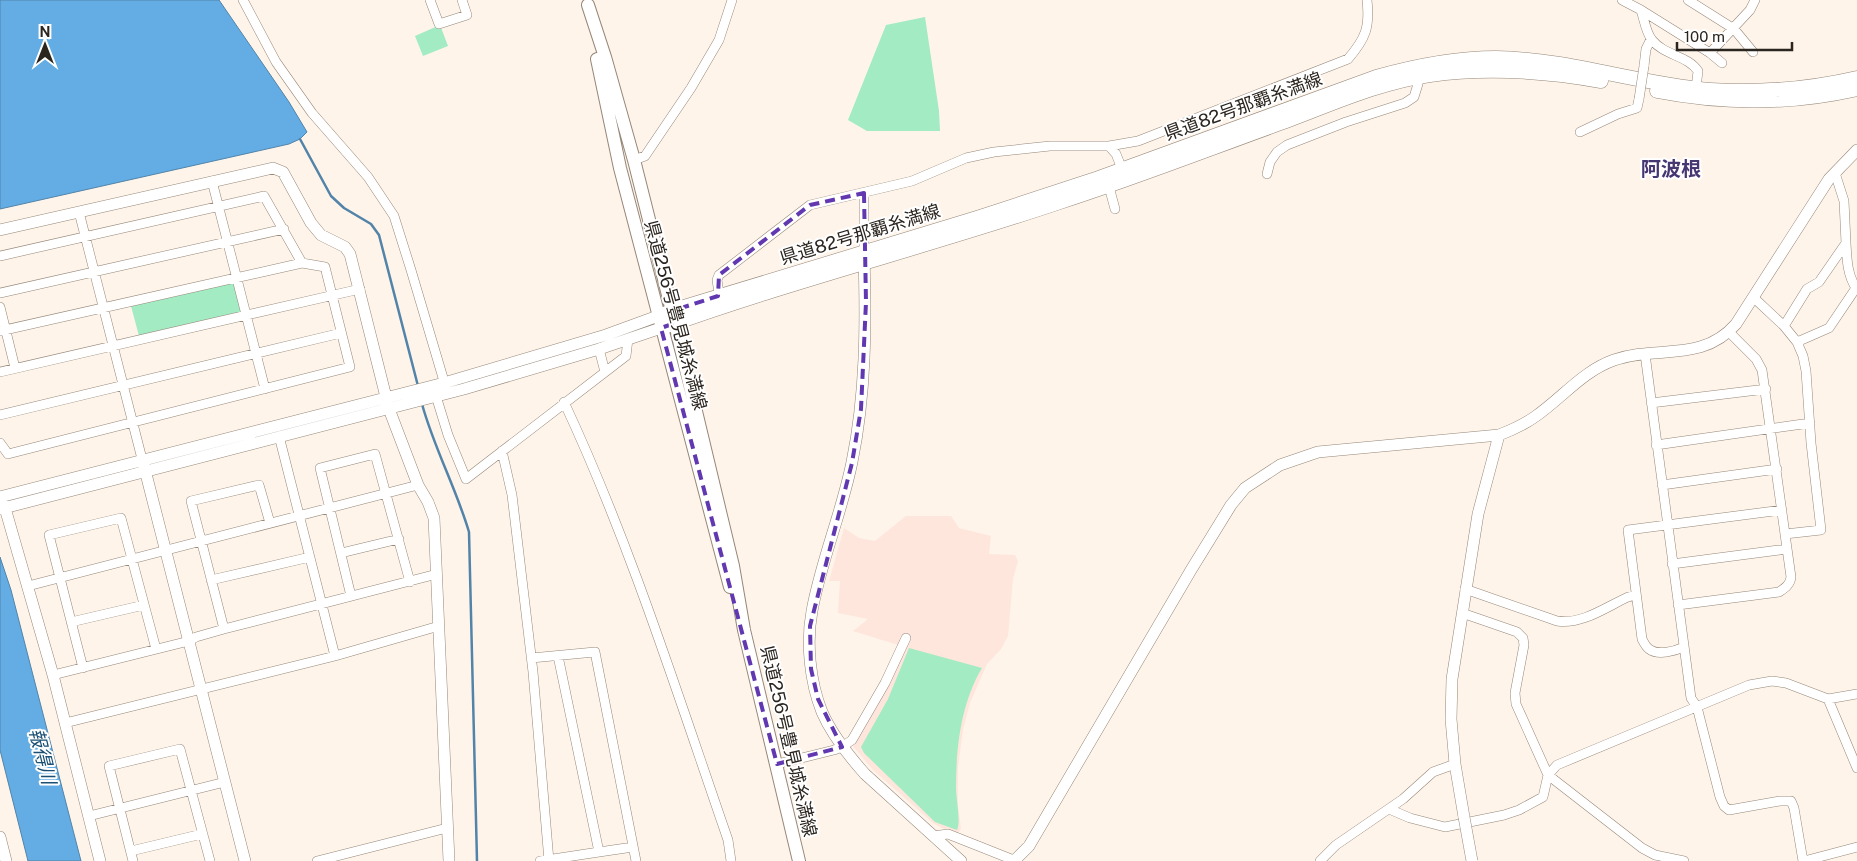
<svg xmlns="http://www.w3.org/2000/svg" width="1857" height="861" viewBox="0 0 1857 861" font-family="'Public Sans','Noto Sans JP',sans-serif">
	<rect width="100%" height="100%" fill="#fef4ea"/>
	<path fill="#fee6dc" d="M906 516H951L959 528 991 536 989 554 1015 555 1018 561 1013 579 1008 636 1001 649 987 664 970 703 963 730 958 767V805L961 829 958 833 942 828 933 823 872 769 853 746 900 662 898 645 853 631 868 619 838 613 840 581H829L844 528 859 538 875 541Z"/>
	<path fill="#a2ebc3" d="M925 17 939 111 940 131H867L848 120 886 25Z
		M440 25 448 46 423 56 415 36Z
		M234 281 243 312 139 336 131 306Z
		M909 648 982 668C961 703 956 747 956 788 956 798 961 823 957 830L935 822 864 753 861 747 888 699Z"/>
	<path fill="#63ade4" stroke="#5284a9" d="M0 0H219L289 102 307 132 300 139 289 144 0 209Z
		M0 557 11 590 81 861H28L0 750Z"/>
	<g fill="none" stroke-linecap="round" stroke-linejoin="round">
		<path stroke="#5284a9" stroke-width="2.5" d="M300 139 331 196 344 208 371 224 379 235 418 386
			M422 404C434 448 456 488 469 532L477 861"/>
		<defs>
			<path id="minor" d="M243 0 276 62 312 113 368 177 394 216 411 270 446 388
				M430 0 439 24 467 15 462 0
				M1622 0 1641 10C1644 19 1646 33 1652 40 1665 56 1687 55 1698 71L1696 88
				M1688 0 1734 29 1753 52
				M1641 10 1710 53 1722 63
				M1710 53 1750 10 1755 0
				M1644 66 1646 49 1651 39
				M1580 132 1618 114 1637 108 1639 99
				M1109 146 1116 154 1124 174
				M634 160 645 156 691 88 719 40 732 0
				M1267 174 1270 162 1277 152 1287 145 1346 122 1405 103 1414 97 1418 84 1415 74
				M212 181 265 389
				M1108 183 1115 209
				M864 193V252
				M79 212 142 459
				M0 256 264 196 302 263 325 267 350 367 8 454 0 443
				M0 293 284 229
				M1753 297 1784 326 1797 342 1803 356 1806 371 1811 443 1821 530 1785 534
				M720 300 717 280 719 275 810 205 912 181 966 158 994 152 1050 146H1109L1138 141 1348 59C1366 38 1370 27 1367 0
				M0 307 15 368
				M1784 326 1807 289 1819 282 1846 243 1844 201 1835 173
				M0 331 302 263
				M1797 342 1829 328 1856 288C1847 274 1847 259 1846 243
				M599 349 605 372
				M1645 354 1691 698 1697 707 1720 797 1724 806 1729 810 1780 801H1791L1794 808 1803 861
				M0 372 360 289
				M436 396 448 435 466 479 626 356 628 339
				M564 402C630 543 677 693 728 840L731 861
				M1651 403 1766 389
				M0 415 341 333
				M279 436 335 656
				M1656 445 1810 423
				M502 451 512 495 533 672 549 861
				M1662 485 1777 469
				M341 553 399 539
				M1672 564 1787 549
				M211 580 310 557
				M28 586 418 485
				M1465 589 1557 621C1582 625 1606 607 1628 597L1636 595
				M351 596 320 468 375 454 410 582
				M1678 605 1779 592C1785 588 1790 585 1791 577L1762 370 1756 359 1729 332
				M1462 613 1517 632 1523 638 1524 645 1515 693 1516 704 1548 775 1642 848 1655 855 1684 861
				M71 622 144 605
				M224 629 191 501 259 485 270 523
				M1684 647C1675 651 1658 656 1649 649 1646 647 1644 643 1642 639L1628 530 1782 510
				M531 658 595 652 636 861
				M83 668 49 535 121 518 156 649
				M53 675 189 641 196 637 224 629 437 574
				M1828 699 1857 768
				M65 723 335 656 439 626
				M777 764 834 750 842 747 852 740 885 683 906 638
				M1389 809 1410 818 1445 827 1504 815 1519 810 1543 797 1548 775 1557 765 1749 685 1772 681 1786 683 1828 699 1857 694
				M89 816 225 782
				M933 836 948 834 1016 861
				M131 851 202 834
				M599 852 633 847
				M133 861 109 766 180 749 210 861
				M317 861 447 828
				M540 861 599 852 558 656
				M1320 861 1336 845 1403 799 1433 772 1455 764
				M1804 861 1857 847"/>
			<path id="tertiary" d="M0 230 273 168 283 172 311 223 321 235 345 247 350 254 389 409 418 485 428 502 434 518 449 861
				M864 255C866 324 866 394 852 462 842 512 821 561 812 611 806 643 810 682 822 712 832 735 848 755 865 774L961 861
				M144 466 245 861
				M0 497 444 383 606 335 658 316
				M1 501 5 508 53 675 100 861
				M0 509 464 389 599 349 661 328
				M1464 817 1455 764 1451 719 1452 679 1478 514 1499 435
				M0 837 6 861
				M1014 861 1029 846 1191 570 1231 505 1245 488 1280 465 1318 452 1499 435C1512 430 1525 424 1536 416 1563 397 1583 371 1614 360 1657 345 1702 363 1736 324L1829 179 1857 150"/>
			<path id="secondary" d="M588 5 605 57 634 160 672 311 733 566 744 630 799 861
				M597 59 620 168 730 587"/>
			<path id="primary" d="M1657 91C1724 104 1791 104 1857 89
				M658 316 684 307 977 218 1093 180 1376 77C1415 66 1455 58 1496 58 1568 59 1638 84 1710 90 1759 93 1809 89 1857 78
				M661 328C791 281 926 247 1057 203 1135 178 1211 148 1289 120 1334 103 1381 82 1430 75 1487 67 1545 71 1601 81"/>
		</defs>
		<use href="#minor" stroke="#968778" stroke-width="10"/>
		<use href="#tertiary" stroke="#968778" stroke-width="12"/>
		<use href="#secondary" stroke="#968778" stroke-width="14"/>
		<use href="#primary" stroke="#968778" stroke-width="15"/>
		<use href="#minor" stroke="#fff" stroke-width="9"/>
		<use href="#tertiary" stroke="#fff" stroke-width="11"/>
		<use href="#secondary" stroke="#fff" stroke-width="12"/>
		<use href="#primary" stroke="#fff" stroke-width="14"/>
		<defs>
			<path id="minor-bridge" d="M1639 99 1644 66"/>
			<path id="tertiary-bridge" d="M1464 817 1472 861"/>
		</defs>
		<use href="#minor-bridge" stroke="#968778" stroke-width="10" stroke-linecap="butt"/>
		<use href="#tertiary-bridge" stroke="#968778" stroke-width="12" stroke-linecap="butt"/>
		<use href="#minor-bridge" stroke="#fff" stroke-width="9"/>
		<use href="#tertiary-bridge" stroke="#fff" stroke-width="11"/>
	</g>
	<path fill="none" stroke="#6138b0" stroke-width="4" stroke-dasharray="10 6" stroke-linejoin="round" d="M864 193 866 302 861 409 852 463 810 626 811 669 818 699 842 747 777 764 661 328 675 323 672 311 718 296 719 275 810 205Z"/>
	<g text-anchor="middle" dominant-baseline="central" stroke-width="4" stroke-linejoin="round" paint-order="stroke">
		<g font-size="18" fill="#2b251f" stroke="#fff">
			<text transform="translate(1243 106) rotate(-20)">県道82号那覇糸満線</text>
			<text transform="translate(860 234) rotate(-17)">県道82号那覇糸満線</text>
			<text transform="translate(676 315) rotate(75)">県道256号豊見城糸満線</text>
			<text transform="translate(789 741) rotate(77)">県道256号豊見城糸満線</text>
		</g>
		<g font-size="19" font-style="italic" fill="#194f74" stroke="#fff">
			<text transform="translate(43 756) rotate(76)">報得川</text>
		</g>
		<g font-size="20" font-weight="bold" fill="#463672" stroke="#fff">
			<text x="1671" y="169">阿波根</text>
		</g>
	</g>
	<g transform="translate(45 45)" stroke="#ffffff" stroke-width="4" paint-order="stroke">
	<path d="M0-4L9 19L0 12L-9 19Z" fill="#2b251f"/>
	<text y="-8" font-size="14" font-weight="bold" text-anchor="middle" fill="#2b251f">N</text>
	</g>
	<path d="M1677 42v8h115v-8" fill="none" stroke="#2b251f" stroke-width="2.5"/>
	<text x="1684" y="42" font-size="15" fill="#2b251f" stroke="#ffffff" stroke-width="4" paint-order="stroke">100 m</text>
</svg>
